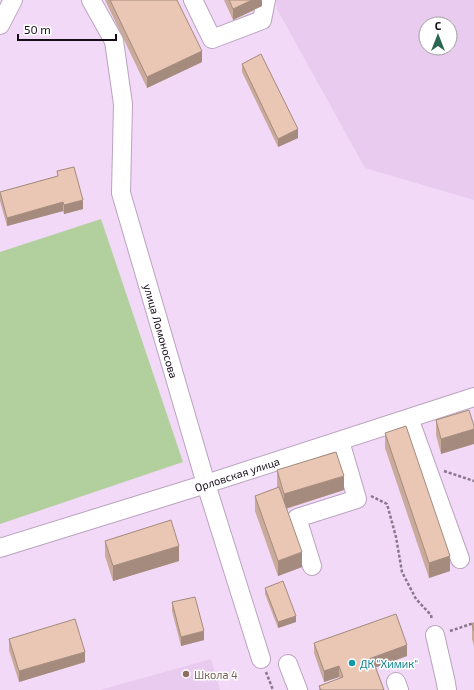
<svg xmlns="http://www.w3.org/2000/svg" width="474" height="690" viewBox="0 0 474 690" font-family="'Exo 2',sans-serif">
	<rect width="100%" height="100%" fill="#f2d9f7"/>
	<path fill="#e8cbef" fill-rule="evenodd" d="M276 0H474V200L365 168 277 9ZM426 24H450V48H426Z
		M211 659 220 690H100Z"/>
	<path fill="#b2d09d" d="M101 219 183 462 0 524V252Z"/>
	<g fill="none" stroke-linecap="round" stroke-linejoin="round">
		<defs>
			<path id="minor" d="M91 0 114 41 123 104 121 193 206 484 261 659
				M193 0 212 39 262 20 266 0
				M0 25 13 0
				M409 418 460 559
				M0 548 206 484 474 397
				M312 566 297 518 357 499 340 441
				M435 635 446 683 447 690
				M288 664 298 690
				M396 682 399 690"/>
		</defs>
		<use href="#minor" stroke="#baa3bf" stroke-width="20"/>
		<path stroke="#89788c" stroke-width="2.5" stroke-dasharray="3 2" stroke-linecap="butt" d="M444 471 474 481
			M371 496 387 504 396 537 402 572 416 599 431 615 432 620
			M450 631 474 623
			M266 672 273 690"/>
		<use href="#minor" stroke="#fff" stroke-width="18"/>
	</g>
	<path fill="#c9aa9b" d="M105 0H177L202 62 147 88Z
		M224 0H262V6L233 20Z
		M242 64 298 138 278 147 242 72Z
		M57 171 83 209 64 214 63 211 7 226 0 201V192L57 176Z
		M469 410 441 454 436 435V420Z
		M385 433 450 571 429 578 385 448Z
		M277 470 344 490 286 509 302 567 278 576 255 511V496L277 488Z
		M105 541 179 561 113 581 105 556Z
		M265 588 296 622 278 628 265 594Z
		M172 602 204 640 181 646 172 611Z
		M474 623V646L472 639V624Z
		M9 639 85 662 19 682 9 650Z
		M314 643 407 656 376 667 384 690H319V686L340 679 339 677 324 682 314 653Z"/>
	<path fill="#a48b7e" d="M252 0H262V6L233 20V9Z
		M202 51V62L147 88V77Z
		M298 129V138L278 147V139Z
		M83 200V209L64 214V205Z
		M63 202V211L7 226V218Z
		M474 429V444L441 454V439Z
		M344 476V490L284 509V494Z
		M179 546V561L113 581V566Z
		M302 552V567L278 576V561Z
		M450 556V571L429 578V563Z
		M296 616V622L278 628V622Z
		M204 631V640L181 646V637Z
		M407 645V656L366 671V660Z
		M85 652V662L19 682V671Z
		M339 666V677L324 682V671Z"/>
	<path fill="#eac6b4" stroke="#a48b7e" d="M110 0H177L202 51 147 77Z
		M229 0H252L233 9Z
		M261 54 298 129 278 139 242 64Z
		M74 167 83 200 64 205 63 202 7 218 0 192 58 176 57 171Z
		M469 410 474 426V429L441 439 436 420Z
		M406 426 450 556 429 563 385 433Z
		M336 452 344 476 284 494 277 470Z
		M279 487 302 552 278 561 255 496Z
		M171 520 179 546 113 566 105 541Z
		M283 581 296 616 278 622 265 588Z
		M195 597 204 631 181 637 172 602Z
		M396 614 407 645 366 660 369 668 375 666 384 690H321L319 686 343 677 339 666 324 671 314 643Z
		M75 619 85 652 19 671 9 639Z
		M474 623V631L472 624Z"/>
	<circle fill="#0f9aa8" stroke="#fff" stroke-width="1.5" cx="352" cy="663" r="4"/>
	<circle fill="#8d6e63" stroke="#fff" stroke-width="1.5" cx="186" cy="674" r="4"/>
	<g text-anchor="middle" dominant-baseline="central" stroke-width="3" stroke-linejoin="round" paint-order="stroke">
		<g font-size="11" fill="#170e18" stroke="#fff">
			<text transform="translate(161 331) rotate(74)">улица Ломоносова</text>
			<text transform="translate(237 474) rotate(-18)">Орловская улица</text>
		</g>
		<g font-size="11" fill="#0d838f" stroke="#fff" text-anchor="start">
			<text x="360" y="663">ДК "Химик"</text>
		</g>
		<g font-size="11" fill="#785e54" stroke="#fff" text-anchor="start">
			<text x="194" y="674">Школа 4</text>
		</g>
	</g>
	<g transform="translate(438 36)"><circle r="19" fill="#ffffff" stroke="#a29fa3"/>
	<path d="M0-3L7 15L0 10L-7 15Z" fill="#2a6651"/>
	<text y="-6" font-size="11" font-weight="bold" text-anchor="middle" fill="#170e18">С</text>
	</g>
	<path d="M18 34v6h98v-6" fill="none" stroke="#170e18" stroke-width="2"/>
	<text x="24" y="34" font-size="12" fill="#170e18" stroke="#ffffff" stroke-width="3" paint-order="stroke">50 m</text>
</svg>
